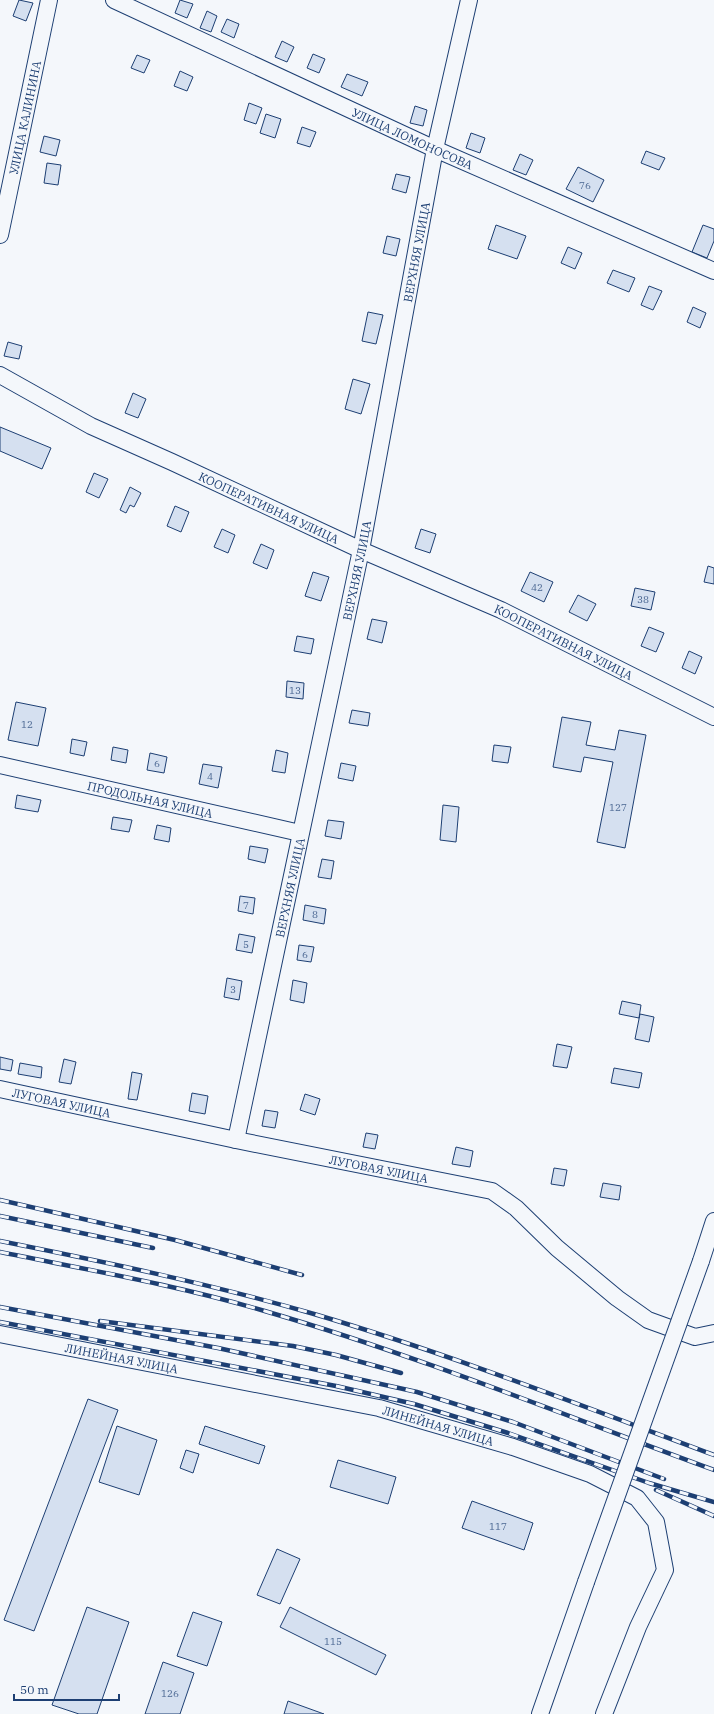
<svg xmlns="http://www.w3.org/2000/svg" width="714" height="1714" viewBox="0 0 714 1714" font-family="'IBM Plex Serif',serif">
	<rect width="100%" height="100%" fill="#f4f7fb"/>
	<path fill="#d5e0f0" stroke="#1d3f73" d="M19 0 33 3 26 21 13 16Z
		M180 0 193 4 187 18 175 13Z
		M207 11 217 16 211 32 200 28Z
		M227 19 239 24 234 38 221 32Z
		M282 41 294 47 287 62 275 57Z
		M313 54 325 59 319 73 307 68Z
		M137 55 150 60 144 73 131 68Z
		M180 71 193 77 187 91 174 86Z
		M347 74 368 82 362 96 341 87Z
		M249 103 262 108 256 124 244 120Z
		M415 106 427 110 423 126 410 123Z
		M266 114 281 119 275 138 260 133Z
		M302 127 316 132 310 147 297 143Z
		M471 133 485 138 480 153 466 148Z
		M44 136 60 140 56 156 40 152Z
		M646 151 665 158 659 170 641 163Z
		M520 154 533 160 526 175 513 170Z
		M47 163 61 165 58 185 44 183Z
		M578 167 604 180 593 202 566 189Z
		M396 174 410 177 406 193 392 189Z
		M496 225 526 236 517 259 488 249Z
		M703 225 714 229V241L707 258 692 252Z
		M387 236 400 239 396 256 383 253Z
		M568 247 582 253 575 269 561 263Z
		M613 270 635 278 629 292 607 283Z
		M649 286 662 291 653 310 641 305Z
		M693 307 706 313 700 328 687 322Z
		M368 312 383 315 376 344 362 341Z
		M8 342 22 346 19 359 4 356Z
		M353 379 370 384 361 414 345 409Z
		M133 393 146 399 138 418 125 413Z
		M0 427 51 448 42 469 0 451Z
		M94 473 108 479 99 498 86 492Z
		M130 487 141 493 134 507 130 505 126 513 120 510Z
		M175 506 189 512 181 532 167 526Z
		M222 529 235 535 228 553 214 547Z
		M421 529 436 534 430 553 415 548Z
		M261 544 274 550 267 569 253 563Z
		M708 566 714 568V584L704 582Z
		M313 572 329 577 321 601 305 596Z
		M530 572 553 582 544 602 521 591Z
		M635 588 655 592 651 610 631 606Z
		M578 595 596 604 587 621 569 612Z
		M372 619 387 622 382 643 367 639Z
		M649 627 664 633 656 652 641 646Z
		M297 636 314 639 311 654 294 651Z
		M689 651 702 657 695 674 682 668Z
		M287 681 304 683 303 699 286 697Z
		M16 702 46 708 38 746 8 740Z
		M352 710 370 713 368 726 349 723Z
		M562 717 591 722 586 745 615 750 619 730 646 735 625 848 597 842 613 762 584 757 581 772 553 767Z
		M72 739 87 742 84 756 70 753Z
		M494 745 511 747 508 763 492 761Z
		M113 747 128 750 126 763 111 760Z
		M276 750 288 753 285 773 272 771Z
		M150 753 167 757 164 773 147 770Z
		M341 763 356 766 353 781 338 778Z
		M203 764 222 767 218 788 199 784Z
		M17 795 41 800 38 812 15 808Z
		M443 805 459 807 456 842 440 840Z
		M113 817 132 820 129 832 111 829Z
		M328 820 344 822 341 839 325 836Z
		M157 825 171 828 169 842 154 839Z
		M250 846 268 849 265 863 248 859Z
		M322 859 334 861 331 879 318 877Z
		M240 896 255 898 253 914 238 911Z
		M305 905 326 909 324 924 303 920Z
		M239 934 255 937 252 953 236 950Z
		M299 945 314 947 311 962 297 960Z
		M227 978 242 981 239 1000 224 997Z
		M293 980 307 983 304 1003 290 1000Z
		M622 1001 641 1005 639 1018 619 1014Z
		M640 1014 654 1017 649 1042 635 1039Z
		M557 1044 572 1047 567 1068 553 1066Z
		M0 1057 13 1060 11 1071 0 1069Z
		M64 1059 76 1062 71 1084 59 1082Z
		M20 1063 42 1067 41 1078 18 1074Z
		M614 1068 642 1073 639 1088 611 1083Z
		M132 1072 142 1074 137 1100 128 1099Z
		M192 1093 208 1096 205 1114 189 1111Z
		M305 1094 320 1099 315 1115 300 1110Z
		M265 1110 278 1112 275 1128 262 1126Z
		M366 1133 378 1135 375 1149 363 1147Z
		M456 1147 473 1151 470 1167 452 1164Z
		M554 1168 567 1170 564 1186 551 1184Z
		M603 1183 621 1186 619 1200 600 1197Z
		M88 1399 118 1410 34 1631 4 1620Z
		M117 1426 157 1440 139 1495 99 1482Z
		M205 1426 265 1446 259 1464 199 1444Z
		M186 1450 199 1454 193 1473 180 1468Z
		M338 1460 396 1477 388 1504 330 1487Z
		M472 1501 533 1523 524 1550 462 1528Z
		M277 1549 300 1559 280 1604 257 1595Z
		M87 1607 129 1622 97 1714H79L52 1705Z
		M290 1607 386 1655 376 1675 280 1627Z
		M193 1612 222 1622 207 1666 177 1656Z
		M163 1662 194 1673 180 1714H145Z
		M288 1701 324 1714H284Z"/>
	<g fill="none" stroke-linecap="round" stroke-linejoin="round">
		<defs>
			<g id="minor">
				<path id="s1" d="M114 0 435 149 714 271"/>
				<path id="s2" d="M0 235 49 0"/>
				<path id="s3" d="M0 375 91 426 172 462 361 550 501 610 714 717"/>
				<path id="s4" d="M0 765 300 833"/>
				<path id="s5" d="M0 1089 236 1140 492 1191 516 1208 557 1248 617 1298 648 1320 695 1337 714 1333"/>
				<path id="s6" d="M236 1140 361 550 435 149 469 0"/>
				<path d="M701 1261 714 1221"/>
				<path id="s7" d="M0 1334 379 1408 513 1447 590 1474 637 1498 656 1522 665 1570 638 1627 604 1714"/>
				<path d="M540 1714 586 1582"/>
			</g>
		</defs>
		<use href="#minor" stroke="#1d3f73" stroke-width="18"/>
		<use href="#minor" stroke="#f4f7fb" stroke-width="16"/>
		<defs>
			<path id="rail" d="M0 1200 175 1240 302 1275
				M0 1216 153 1248
				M0 1241C105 1262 211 1284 314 1314 450 1354 582 1406 714 1455
				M0 1252C89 1270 181 1286 268 1312 419 1356 566 1416 714 1470
				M0 1307 218 1348 417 1392 513 1422 664 1479
				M100 1321 293 1346 336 1355 401 1373
				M0 1322 336 1386 414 1404 508 1433 649 1483 714 1502
				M656 1490 714 1516"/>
		</defs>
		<use href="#rail" stroke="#1d3f73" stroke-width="4.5"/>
		<use href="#rail" stroke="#f4f7fb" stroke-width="3" stroke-dasharray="9" stroke-linecap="butt"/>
		<defs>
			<path id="minor-bridge" d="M586 1582 701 1261"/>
		</defs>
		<use href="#minor-bridge" stroke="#1d3f73" stroke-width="18" stroke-linecap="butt"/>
		<use href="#minor-bridge" stroke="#f4f7fb" stroke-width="16"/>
	</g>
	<g text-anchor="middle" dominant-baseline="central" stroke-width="3" stroke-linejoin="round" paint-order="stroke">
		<g font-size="10" fill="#4b6792">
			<text x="585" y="185">76</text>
			<text x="537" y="587">42</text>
			<text x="643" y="599">38</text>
			<text x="295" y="690">13</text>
			<text x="27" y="724">12</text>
			<text x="157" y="763">6</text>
			<text x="210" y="776">4</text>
			<text x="618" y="807">127</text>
			<text x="246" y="905">7</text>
			<text x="315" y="914">8</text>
			<text x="246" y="944">5</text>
			<text x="305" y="954">6</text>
			<text x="233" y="989">3</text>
			<text x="498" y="1526">117</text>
			<text x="333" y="1641">115</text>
			<text x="170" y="1693">126</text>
		</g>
		<g font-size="12" fill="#1d3f73" stroke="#f4f7fb">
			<text stroke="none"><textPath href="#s2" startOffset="120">УЛИЦА КАЛИНИНА</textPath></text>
			<text stroke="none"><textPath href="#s1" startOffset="329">УЛИЦА ЛОМОНОСОВА</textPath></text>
			<text stroke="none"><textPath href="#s6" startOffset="906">ВЕРХНЯЯ УЛИЦА</textPath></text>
			<text stroke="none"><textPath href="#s3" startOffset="300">КООПЕРАТИВНАЯ УЛИЦА</textPath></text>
			<text stroke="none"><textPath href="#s6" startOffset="582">ВЕРХНЯЯ УЛИЦА</textPath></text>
			<text stroke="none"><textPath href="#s3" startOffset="624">КООПЕРАТИВНАЯ УЛИЦА</textPath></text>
			<text stroke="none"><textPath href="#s4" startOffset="154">ПРОДОЛЬНАЯ УЛИЦА</textPath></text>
			<text stroke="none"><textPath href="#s6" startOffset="258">ВЕРХНЯЯ УЛИЦА</textPath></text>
			<text stroke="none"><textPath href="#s5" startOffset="63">ЛУГОВАЯ УЛИЦА</textPath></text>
			<text stroke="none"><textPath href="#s5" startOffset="387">ЛУГОВАЯ УЛИЦА</textPath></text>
			<text stroke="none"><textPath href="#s7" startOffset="124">ЛИНЕЙНАЯ УЛИЦА</textPath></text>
			<text stroke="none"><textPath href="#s7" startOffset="448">ЛИНЕЙНАЯ УЛИЦА</textPath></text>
		</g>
	</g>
	<path d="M14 1694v6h105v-6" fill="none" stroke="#1d3f73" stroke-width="2"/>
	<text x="20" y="1694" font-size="12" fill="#1d3f73" stroke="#f4f7fb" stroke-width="3" paint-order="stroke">50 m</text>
</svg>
